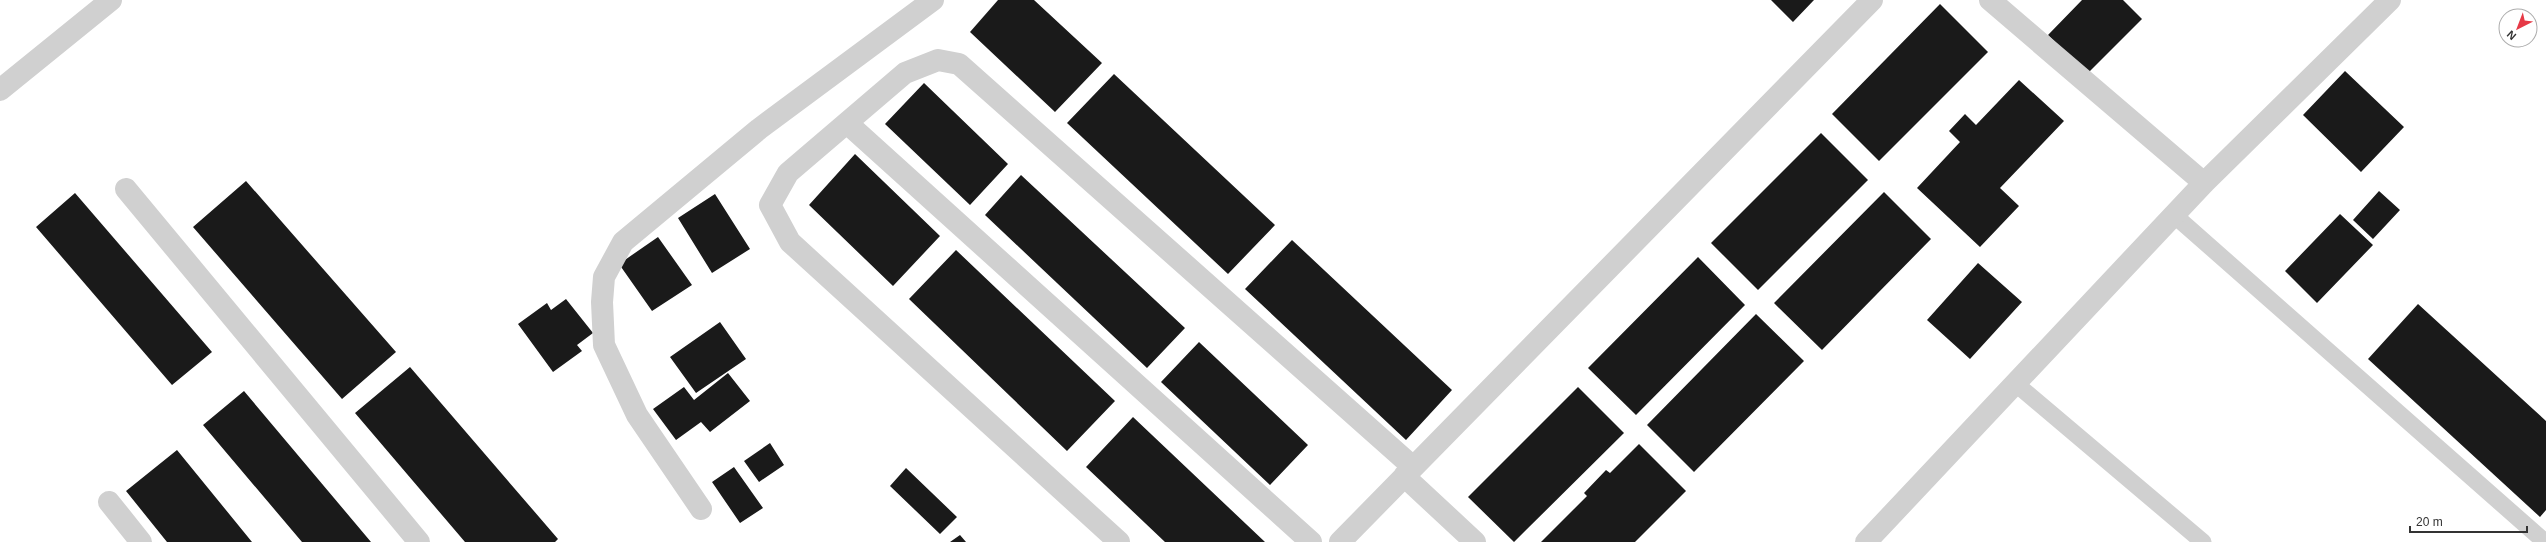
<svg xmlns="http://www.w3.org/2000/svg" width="2546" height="542" viewBox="0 0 2546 542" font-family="Arial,sans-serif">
	<rect width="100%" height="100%" fill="#fff"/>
	<path fill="#1a1a1a" d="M998 0H1034L1102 63 1055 112 970 32Z
		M1771 0H1814L1793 22Z
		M2082 0H2123L2142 19 2087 74 2048 35Z
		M1940 4 1988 52 1879 161 1832 114Z
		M2345 71 2404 127 2361 172 2303 115Z
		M1114 74 1275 225 1228 274 1067 123Z
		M2019 80 2064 121 2000 188 2019 206 1980 247 1917 188 1960 142 1949 131 1965 114 1976 125Z
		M924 83 1008 164 970 205 885 124Z
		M1821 133 1868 180 1758 290 1711 243Z
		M855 154 940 236 893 286 809 205Z
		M1021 175 1185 328 1147 368 985 215Z
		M246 181 396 352 342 399 193 227Z
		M2379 191 2400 210 2373 239 2353 220Z
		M1884 192 1931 239 1822 350 1774 303Z
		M75 193 212 352 172 385 36 227Z
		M715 194 750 249 712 273 678 218Z
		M2340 214 2373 245 2317 303 2285 271Z
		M658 237 692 285 652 311 619 264Z
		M1292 240 1452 390 1406 440 1245 289Z
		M956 250 1115 401 1067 451 909 299Z
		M1698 257 1745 305 1636 415 1588 368Z
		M1978 263 2022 302 1970 359 1927 320Z
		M566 299 593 333 577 345 582 351 553 372 518 324 547 303 551 310Z
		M2418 304 2546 421V510L2540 517 2368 359Z
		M1756 314 1804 361 1694 472 1647 425Z
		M720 322 746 359 696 393 670 357Z
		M1199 342 1308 445 1270 485 1161 382Z
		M410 367 558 539 555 542H465L355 413Z
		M728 373 750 401 710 432 701 422 676 440 653 409 684 387 694 400Z
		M1578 387 1624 433 1514 542 1468 497Z
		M244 391 371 542H302L203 425Z
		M1133 417 1265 542H1165L1086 467Z
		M770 443 784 465 759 482 744 461Z
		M1639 444 1686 491 1635 542H1541L1587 496 1584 493 1606 470 1610 473Z
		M177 450 252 542H167L126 491Z
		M734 467 763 508 740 523 712 482Z
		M906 468 957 517 940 534 890 486Z
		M960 535 966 542H950Z"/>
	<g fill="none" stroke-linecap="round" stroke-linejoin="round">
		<path stroke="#d0d0d0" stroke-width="17" d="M2174 215 2545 542
			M2015 383 2203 542"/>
		<path stroke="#d0d0d0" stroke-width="22" d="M1990 0 2204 183
			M0 90 111 0
			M847 123 1311 542
			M126 189 419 542
			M1404 476 1475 542
			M109 502 141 542
			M701 509 637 415 604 345 602 302 604 277 623 242 759 129 933 0
			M1119 542 790 242 770 205 788 173 905 73 938 60 959 64 1413 467
			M1340 542 1872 0
			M1866 542 2204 183 2390 0"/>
	</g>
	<g transform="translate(2518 28) rotate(222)"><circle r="19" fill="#ffffff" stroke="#adadad"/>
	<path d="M0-3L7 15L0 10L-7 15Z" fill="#e63946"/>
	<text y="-6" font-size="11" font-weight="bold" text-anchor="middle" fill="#333333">N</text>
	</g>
	<path d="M2410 526v6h117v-6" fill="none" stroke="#333333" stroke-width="2"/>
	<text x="2416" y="526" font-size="12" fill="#333333" stroke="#ffffff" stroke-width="3" paint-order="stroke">20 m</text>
</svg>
